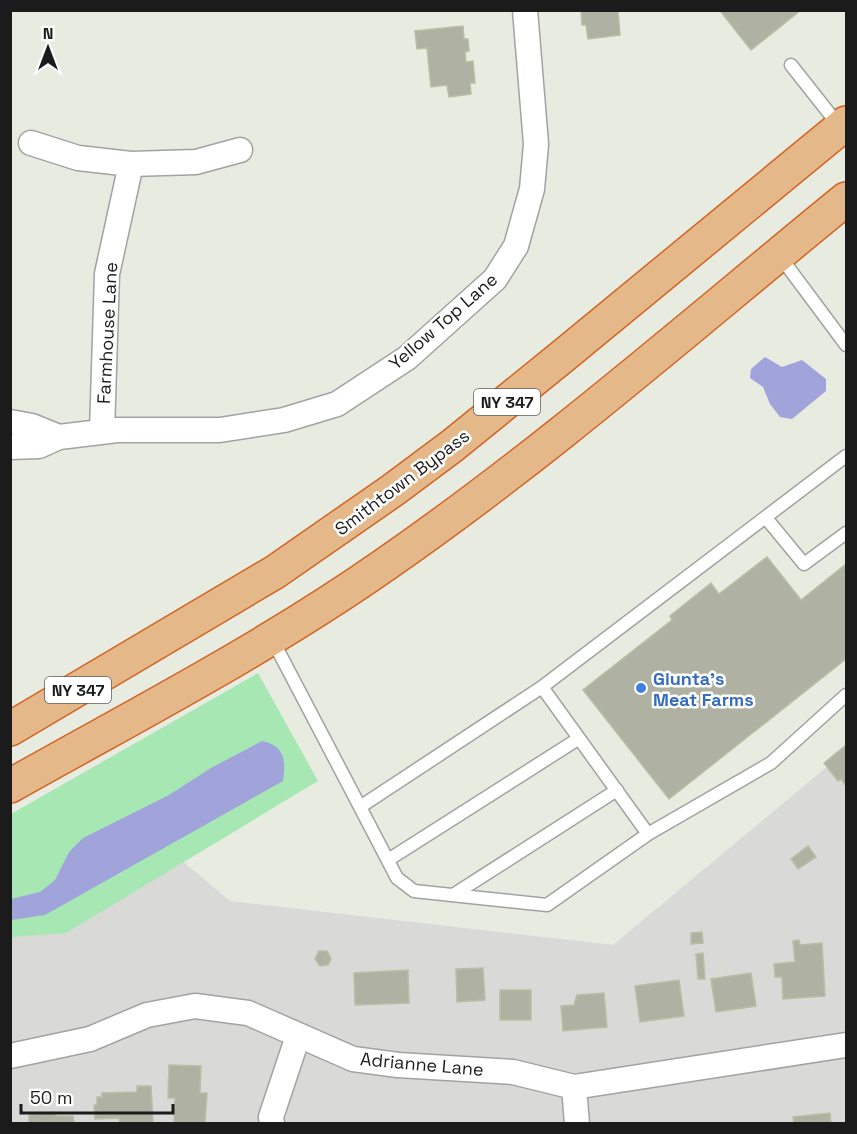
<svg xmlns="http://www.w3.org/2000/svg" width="857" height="1134" viewBox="0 0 857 1134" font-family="'Space Grotesk',sans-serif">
	<rect width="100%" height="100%" fill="#e8ece0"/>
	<path fill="#d9d9d8" d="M846 751V1123H11L10 824 87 781 230 901 613 945Z"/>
	<path fill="#a6e7b4" d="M258 673 318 781 66 933 11 937V814Z"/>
	<path fill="#a0a4da" d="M765 357 782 367 802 360 826 379V391L792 419 780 417 770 404 763 387 750 378 751 369Z
		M262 741C285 746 286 760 283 781L45 915 11 920V899L40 892 55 880 69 852 83 838 169 795 211 768Z"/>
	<path fill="#afb2a3" stroke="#babea3" stroke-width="1.5" d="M581 10H618L620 35 588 39 586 25H582Z
		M724 10H801L751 50 721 12Z
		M463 26 464 39H468L469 51 465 52 466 62 473 61 475 83H470L471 94 449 97 447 85 431 87 427 48 417 49 415 31Z
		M767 557 801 600 846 564V659L669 799 583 690 672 620 670 616 711 583 719 594Z
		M846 745V786L841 779 838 781 824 763Z
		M808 846 816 857 798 869 791 859Z
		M702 932 703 943 691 944V933Z
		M799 940 800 945 822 943 825 996 783 999 782 977H775L774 964 795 962 793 941Z
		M319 951H327L331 959 328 965 320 966 315 959Z
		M703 953 705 979H698L696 954Z
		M483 968 485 1000 457 1002 456 969Z
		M408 970 409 1003 355 1005 354 973Z
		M751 973 756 1006 716 1012 711 979Z
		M679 980 684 1016 640 1022 635 986Z
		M500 990H531V1020H500Z
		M604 993 607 1027 563 1031 561 1006 574 1005 577 995Z
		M169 1065 201 1066 200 1093H207L205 1124H174L175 1098H168Z
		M137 1086H151L153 1124H120L119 1118 95 1119 94 1105H97V1097H102V1093L137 1092Z
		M55 1112 56 1116H73L74 1124H29V1115Z
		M830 1113 831 1124H794L793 1117Z"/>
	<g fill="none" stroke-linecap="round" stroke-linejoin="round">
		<defs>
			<path id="lane" d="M791 65 840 127
				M779 255 846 345
				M766 518 804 564 846 533
				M272 639 360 807 542 687 846 456
				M542 687 648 834 771 763 846 695
				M360 807 397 878 414 891 547 905 648 834
				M388 860 578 739
				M453 895 617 790"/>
			<path id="street" d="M31 143 78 158 131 164 196 162 240 150
				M10 422 32 426 59 437
				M102 432 107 274 131 164
				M10 447 39 446 59 437 117 430H220L284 420 337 404 407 358 495 279 516 246 532 189 536 144 525 10
				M10 1056 90 1039 147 1015 195 1006 248 1013 353 1059 398 1065 513 1072 574 1087 846 1045
				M574 1087 577 1124
				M272 1124 271 1117 298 1036"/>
			<path id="highway" d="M10 729 275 572 393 490 452 446 563 356 846 123
				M10 786C136 715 264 649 383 566 545 454 694 323 846 199"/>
		</defs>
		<use href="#lane" stroke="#a2a2a2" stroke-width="15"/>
		<use href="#street" stroke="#a2a2a2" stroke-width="27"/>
		<use href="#highway" stroke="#d26426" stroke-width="36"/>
		<use href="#lane" stroke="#fff" stroke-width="12"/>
		<use href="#street" stroke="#fff" stroke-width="24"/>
		<use href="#highway" stroke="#e4b888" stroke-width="33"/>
	</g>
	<circle fill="#3f7fe0" stroke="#fff" stroke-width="2" cx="641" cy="688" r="6"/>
	<g text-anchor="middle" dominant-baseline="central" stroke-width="5" stroke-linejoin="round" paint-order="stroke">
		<g fill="#fff" stroke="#5f5f5f" stroke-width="1.5">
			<rect x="474" y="389" width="66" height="26" rx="4.5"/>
			<rect x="45" y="677" width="66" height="26" rx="4.5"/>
		</g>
		<g font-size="16" font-weight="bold" fill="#1b1b1b">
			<text x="507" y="402">NY 347</text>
			<text x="78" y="690">NY 347</text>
		</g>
		<g font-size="18" fill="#1b1b1b" stroke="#fff">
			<text transform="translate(443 321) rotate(-41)">Yellow Top Lane</text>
			<text transform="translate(107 333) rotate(-87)">Farmhouse Lane</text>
			<text transform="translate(402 482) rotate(-37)">Smithtown Bypass</text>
			<text transform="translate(422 1064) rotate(5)">Adrianne Lane</text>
		</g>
		<g font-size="18" font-weight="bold" fill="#366cbe" stroke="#fff" text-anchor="start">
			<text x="653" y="678">Giunta's<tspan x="653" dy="21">Meat Farms</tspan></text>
		</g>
	</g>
	<rect width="857" height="1134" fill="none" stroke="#1b1b1b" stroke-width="24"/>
	<g transform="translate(48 48)" stroke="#ffffff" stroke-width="4.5" paint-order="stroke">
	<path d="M0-4.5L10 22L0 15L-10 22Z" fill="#1b1b1b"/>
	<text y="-9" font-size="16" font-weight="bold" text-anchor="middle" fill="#1b1b1b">N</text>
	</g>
	<path d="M21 1104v9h152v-9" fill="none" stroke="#1b1b1b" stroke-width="3"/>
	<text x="30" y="1104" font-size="18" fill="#1b1b1b" stroke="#ffffff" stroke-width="4.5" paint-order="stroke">50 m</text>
</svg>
